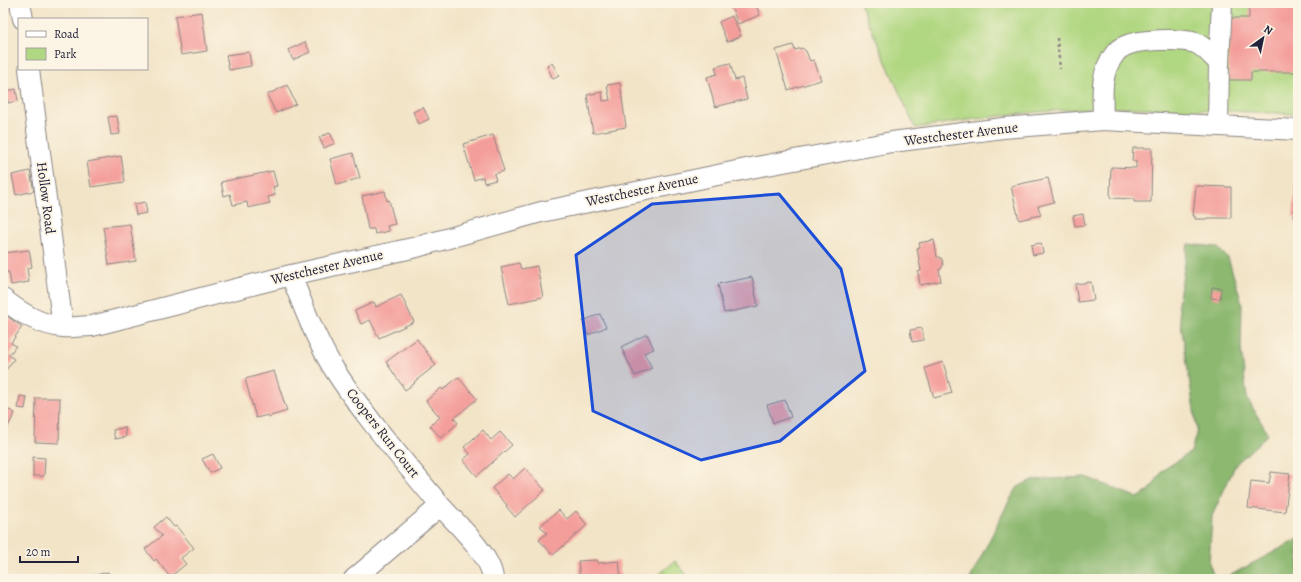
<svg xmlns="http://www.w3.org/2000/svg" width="1301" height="582" viewBox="0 0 1301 582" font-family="Alegreya,serif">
	<rect width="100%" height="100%" fill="#fcf5e5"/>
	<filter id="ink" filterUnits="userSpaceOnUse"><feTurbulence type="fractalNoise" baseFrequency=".025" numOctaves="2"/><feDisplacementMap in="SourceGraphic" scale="8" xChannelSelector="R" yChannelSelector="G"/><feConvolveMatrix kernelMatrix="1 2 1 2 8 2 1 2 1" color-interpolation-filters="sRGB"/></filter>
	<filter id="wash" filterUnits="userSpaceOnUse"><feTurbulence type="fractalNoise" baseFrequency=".012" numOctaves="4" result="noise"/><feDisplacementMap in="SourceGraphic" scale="16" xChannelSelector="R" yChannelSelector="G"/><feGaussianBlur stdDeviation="0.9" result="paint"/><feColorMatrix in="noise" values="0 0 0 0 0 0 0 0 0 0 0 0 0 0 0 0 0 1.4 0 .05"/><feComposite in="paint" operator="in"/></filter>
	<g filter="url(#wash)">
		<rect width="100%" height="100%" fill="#f2e4c7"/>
		<path fill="#b0d781" stroke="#697c5e" d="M860 3H1298V114C1245 112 1192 109 1140 108 1064 107 989 116 915 128Z
			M675 561 690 579H654Z"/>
		<path fill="#8cb86f" stroke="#576d55" d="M1188 244 1217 247 1228 258 1242 303 1241 350 1247 398 1268 434 1236 464 1212 516 1209 563 1214 577 1229 576 1298 539V579H970L1009 501 1018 487 1032 480 1086 477 1138 498 1150 490 1163 470 1191 452 1197 430 1178 304Z"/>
		<g id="blocks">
			<path fill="#f49e9b" d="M732 3H755L760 15 738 24 730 4Z
				M1249 3H1298V72H1251V80H1228L1229 18H1249Z
				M202 12 207 51 181 55 175 16Z
				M732 16 741 36 727 42 719 22Z
				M305 42 310 52 293 60 288 50Z
				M793 45 795 50 802 48 806 51 810 61 814 60 821 80 788 90 776 50Z
				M249 52 251 66 229 70 226 55Z
				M552 63 559 76 553 79 547 66Z
				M730 63 735 80 742 78 747 99 715 107 707 77 717 74 715 67Z
				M620 83 626 127 593 133 587 95 602 92 603 101 610 100 607 85Z
				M287 85 296 104 276 113 267 95Z
				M16 89 18 101 8 103 6 91Z
				M423 107 429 119 419 124 413 112Z
				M117 116 120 134 111 135 108 117Z
				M330 133 335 143 324 148 319 137Z
				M493 135 504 171 494 174 496 180 484 183 483 177 474 180 463 144Z
				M1133 148H1152L1151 202H1134V199L1110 198 1111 167 1136 168V161H1132Z
				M353 153 360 178 337 185 330 159Z
				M121 156 125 182 91 187 87 162Z
				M30 171 34 191 16 195 12 175Z
				M273 171 277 186 273 187 275 195 268 197 270 203 248 208 247 202 233 205 230 194 224 196 221 182Z
				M1048 178 1054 202 1038 206 1041 215 1019 220 1011 186Z
				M1296 183H1298V224H1296L1297 217H1293Z
				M1196 186 1231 187V218H1207L1206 219H1195V216H1193Z
				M385 191 387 201 389 200 395 224 387 226 389 231 375 234 374 229H368L362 196Z
				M145 202 147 213 136 215 134 204Z
				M1083 214 1085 225 1075 226 1073 216Z
				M130 224 136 261 109 265 103 227Z
				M934 240 937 257H939L942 259 943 265 941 269H939L941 281 920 285 918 272 921 271 917 248 920 247 919 243Z
				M1041 243 1043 253 1033 255 1031 245Z
				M29 250 32 267 27 268 29 282 11 285 9 272 3 273V253Z
				M519 263 521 269 537 266 543 297 509 304 501 267Z
				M752 277 758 306 724 313 718 284Z
				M1091 282 1094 300 1078 302 1075 284Z
				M1212 287 1221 288 1220 299 1211 298Z
				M401 295 414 322 379 338 370 320 361 324 355 311 374 302 376 307Z
				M3 313 22 327 11 343 16 346 9 355 14 359 3 374Z
				M600 314 606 327 588 335 583 321Z
				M922 328 924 340 912 342 910 330Z
				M647 334 654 349 644 353 652 368 635 376 621 347Z
				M417 339 436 365 414 382 415 383 405 390 386 362Z
				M943 362 952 393 934 398 925 368Z
				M274 371 287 411 268 417V415L256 418 245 379Z
				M458 377 477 399 454 418 458 423 441 438 430 426 440 417 426 401 441 388 443 390Z
				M20 396 27 397 25 409 18 408Z
				M36 398H60L59 443 35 442Z
				M785 400 791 417 773 423 767 405Z
				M3 407 15 413 3 436Z
				M125 427 126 437 115 439 113 430Z
				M483 430 491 440 500 432 512 445 477 476 463 460 470 454 464 447Z
				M213 454 220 468 210 473 202 459Z
				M33 457 45 458 44 476H33Z
				M525 468 545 490 515 517 506 506 507 505 492 488 508 474 513 479Z
				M1271 472 1290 474 1285 512 1248 508 1251 481 1269 483Z
				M559 510 567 519 576 511 587 525 553 555 539 540 547 533 540 526Z
				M166 517 174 527 176 526 194 548 181 558 186 564 170 577 156 559 154 561 145 549 162 536 154 527Z
				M597 560 598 563 619 561 621 579H580L578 561Z
				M108 572 110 579H88V577Z"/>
		</g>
	</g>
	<g filter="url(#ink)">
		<use href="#blocks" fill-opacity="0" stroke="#8a8381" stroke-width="1"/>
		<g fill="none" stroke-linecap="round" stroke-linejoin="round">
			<defs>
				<path id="minor" d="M20 3 23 19
					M1219 63 1222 3
					M29 69 63 327
					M1103 120C1103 98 1099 74 1114 55 1116 52 1120 48 1123 47 1136 39 1181 38 1196 43 1205 47 1212 56 1219 63L1218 126
					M291 275C303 306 315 337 332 366 363 415 402 459 439 504 454 522 492 555 493 579
					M3 299C21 313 40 325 63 327 72 328 82 326 92 326L291 275 417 247 541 212 751 168 892 142 1003 128 1103 120 1298 130
					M354 579 440 506"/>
			</defs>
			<use href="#minor" stroke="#8a8381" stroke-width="22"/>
			<path stroke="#8a8381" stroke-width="2.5" stroke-dasharray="3 3" stroke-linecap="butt" d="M1057 38 1060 69"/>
			<use href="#minor" stroke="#fff" stroke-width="20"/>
		</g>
	</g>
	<path fill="#1d4ed8" fill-opacity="0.2" stroke="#1d4ed8" stroke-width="3" stroke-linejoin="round" d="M779 194 841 269 865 371 780 441 701 460 593 411 576 255 652 204Z"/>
	<g text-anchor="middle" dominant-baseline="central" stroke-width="4" stroke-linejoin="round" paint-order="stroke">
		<g font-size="14" fill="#22223b" stroke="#fcf5e5">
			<text transform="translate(961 134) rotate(-7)">Westchester Avenue</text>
			<text transform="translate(642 190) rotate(-12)">Westchester Avenue</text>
			<text transform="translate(46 198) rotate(83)">Hollow Road</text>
			<text transform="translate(327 267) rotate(-13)">Westchester Avenue</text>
			<text transform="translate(383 433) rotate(52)">Coopers Run Court</text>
		</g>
	</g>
	<rect width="1301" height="582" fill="none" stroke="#fcf5e5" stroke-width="16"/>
	<rect x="18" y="18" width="130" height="52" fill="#fcf5e5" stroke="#a5a1a1"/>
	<rect x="26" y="31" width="20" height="6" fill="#ffffff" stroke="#a5a1a1"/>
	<text x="54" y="38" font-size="12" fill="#22223b">Road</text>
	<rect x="26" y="48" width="20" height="12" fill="#b0d781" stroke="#a5a1a1"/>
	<text x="54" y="58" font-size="12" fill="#22223b">Park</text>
	<g transform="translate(1263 38) rotate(33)" stroke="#fcf5e5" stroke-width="3" paint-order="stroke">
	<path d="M0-3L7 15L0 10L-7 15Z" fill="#22223b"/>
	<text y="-6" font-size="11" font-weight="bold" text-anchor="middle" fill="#22223b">N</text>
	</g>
	<path d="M20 556v6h58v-6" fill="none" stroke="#22223b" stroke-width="2"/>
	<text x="26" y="556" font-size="12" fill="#22223b" stroke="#fcf5e5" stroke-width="3" paint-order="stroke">20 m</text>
</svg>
